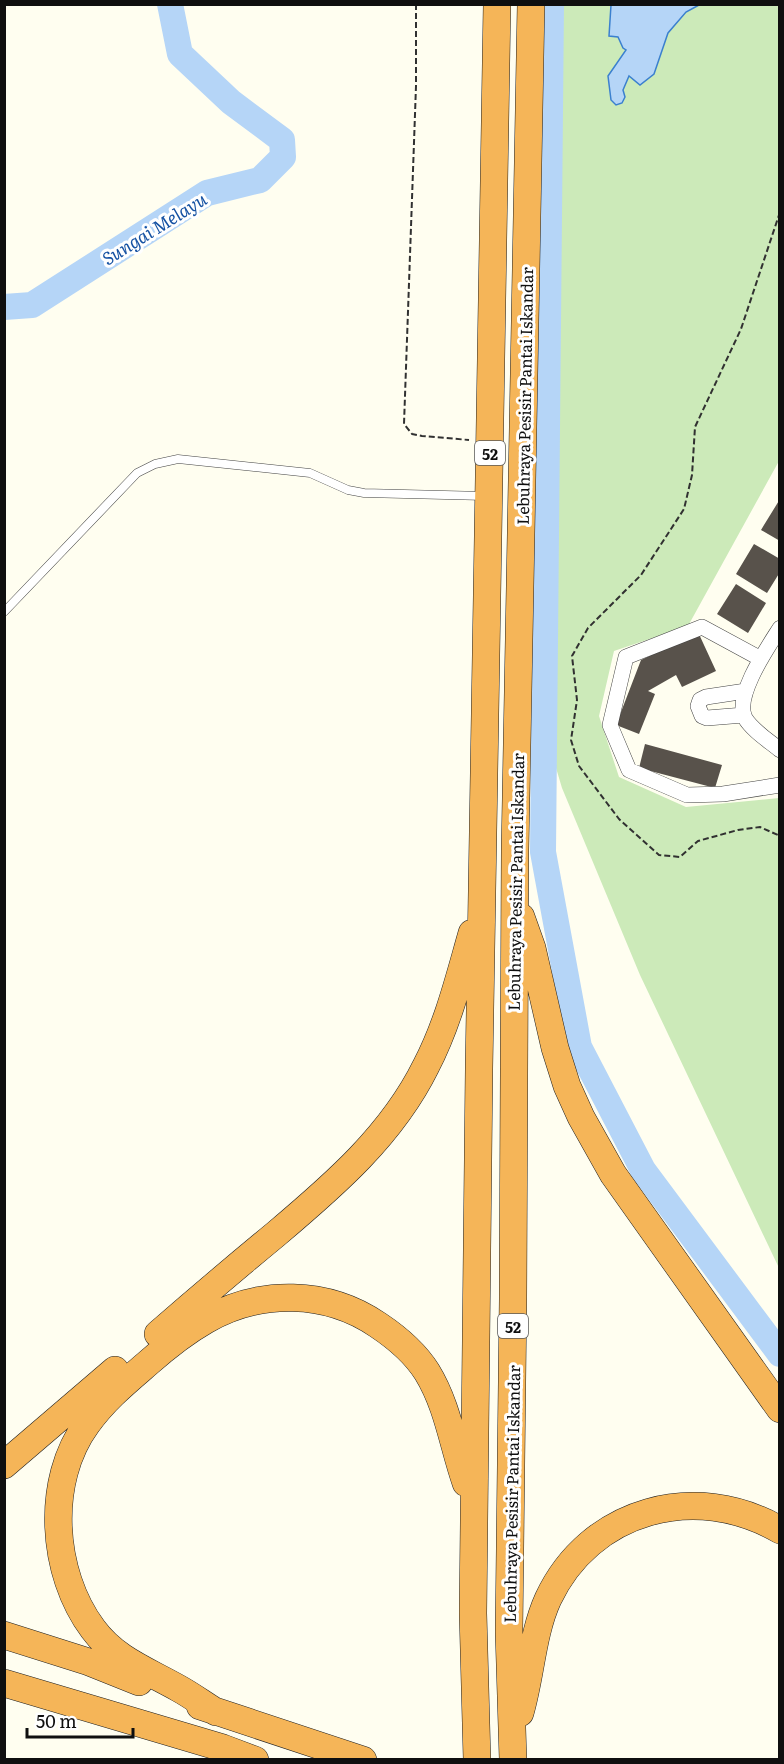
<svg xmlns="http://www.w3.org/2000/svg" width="784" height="1764" viewBox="0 0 784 1764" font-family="Literata,serif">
	<rect width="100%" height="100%" fill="#fffef0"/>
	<path fill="#cceab9" d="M562 5H779V461L688 626 614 651 599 716 619 777 686 807 779 798V1268L640 975 562 788 551 751 548 674Z"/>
	<path fill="#b5d5f7" stroke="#3b80cf" stroke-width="1.5" d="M611 5H699L686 12 668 33 654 74 640 85 629 76 623 90 625 97 622 103 616 105 611 100 608 76 626 50 623 48 618 37 609 36Z"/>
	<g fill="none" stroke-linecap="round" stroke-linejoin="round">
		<path stroke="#b5d5f7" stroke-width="26" d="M551 4 543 852 579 1047 643 1170 780 1354
			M4 307 32 305 207 193 260 180 283 157 282 140 231 102 180 54 170 4"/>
	</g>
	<path fill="#58524b" d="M780 499V541L761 530Z
		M754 544 780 559V572L767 593 736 574Z
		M736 584 766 603 748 633 717 614Z
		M698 632 716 671 682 687 676 675 648 691 655 694 639 734 616 725 641 660Z
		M645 744 722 765 715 788 639 768Z"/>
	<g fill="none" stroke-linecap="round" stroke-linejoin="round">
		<defs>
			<path id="lane" d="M4 612 137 473 155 464 178 459 310 473 348 490 364 493 485 496"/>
			<path id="street" d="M780 628C768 647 734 696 745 718 752 730 769 741 780 750
				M761 659 702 627 626 657 610 725 629 770 687 795 723 794 780 785
				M744 715 707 718 702 716 698 706 700 700 706 697 746 691"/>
			<path id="highway" d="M521 917 532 948 555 1048 567 1086 581 1117 613 1174 780 1409
				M158 1334C197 1300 236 1267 276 1234 334 1185 392 1135 426 1066 448 1024 459 978 472 933
				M4 1465 115 1370
				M4 1635 89 1662 139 1682
				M4 1683 223 1748 255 1760
				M200 1706 363 1760
				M216 1712C203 1704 191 1695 178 1688 146 1670 115 1659 93 1629 51 1573 45 1481 87 1424 104 1400 126 1382 148 1363 166 1347 185 1332 206 1320 260 1289 327 1290 378 1325 396 1337 415 1353 427 1372 448 1406 453 1446 466 1483
				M520 1713C531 1676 532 1634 548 1599 590 1509 696 1481 780 1530
				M477 1760 473 1613 479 1069 497 4
				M513 1760 509 1632 513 1299 515 851 531 4"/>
		</defs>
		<use href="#lane" stroke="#424242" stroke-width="9"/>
		<use href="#street" stroke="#424242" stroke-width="16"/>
		<use href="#highway" stroke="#202020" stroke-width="28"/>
		<path stroke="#313131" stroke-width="2" stroke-dasharray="6 3" stroke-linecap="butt" d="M416 4V86L404 424 412 434 422 436 469 440
			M780 212 741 329 695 427 692 475 684 509 641 575 588 628 572 656 577 700 571 740 579 766 619 819 659 855 680 857 698 841 738 830 760 827 780 836"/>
		<use href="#lane" stroke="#fff" stroke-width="8"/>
		<use href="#street" stroke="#fff" stroke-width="15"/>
		<use href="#highway" stroke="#f5b558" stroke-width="27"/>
	</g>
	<g text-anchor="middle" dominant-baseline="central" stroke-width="6" stroke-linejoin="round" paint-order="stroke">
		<g fill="#fff" stroke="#575757" stroke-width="1.5">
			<rect x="475" y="441" width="30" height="24" rx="4.5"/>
			<rect x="498" y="1314" width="30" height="24" rx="4.5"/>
		</g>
		<g font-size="15" font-weight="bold" fill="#0f0f0f">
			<text x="490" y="453">52</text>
			<text x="513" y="1326">52</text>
		</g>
		<g font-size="16" fill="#0f0f0f" stroke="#fff">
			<text transform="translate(524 396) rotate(-89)">Lebuhraya Pesisir Pantai Iskandar</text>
			<text transform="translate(515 882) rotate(-89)">Lebuhraya Pesisir Pantai Iskandar</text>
			<text transform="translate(511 1494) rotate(-89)">Lebuhraya Pesisir Pantai Iskandar</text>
		</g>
		<g font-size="18" font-style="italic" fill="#1652a3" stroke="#fff">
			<text transform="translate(154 228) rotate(-32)">Sungai Melayu</text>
		</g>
	</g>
	<rect width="784" height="1764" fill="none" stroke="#0f0f0f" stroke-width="12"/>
	<path d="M27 1728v9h106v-9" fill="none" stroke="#0f0f0f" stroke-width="3"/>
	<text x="36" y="1728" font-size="18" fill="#0f0f0f" stroke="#ffffff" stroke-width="4.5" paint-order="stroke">50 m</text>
</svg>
